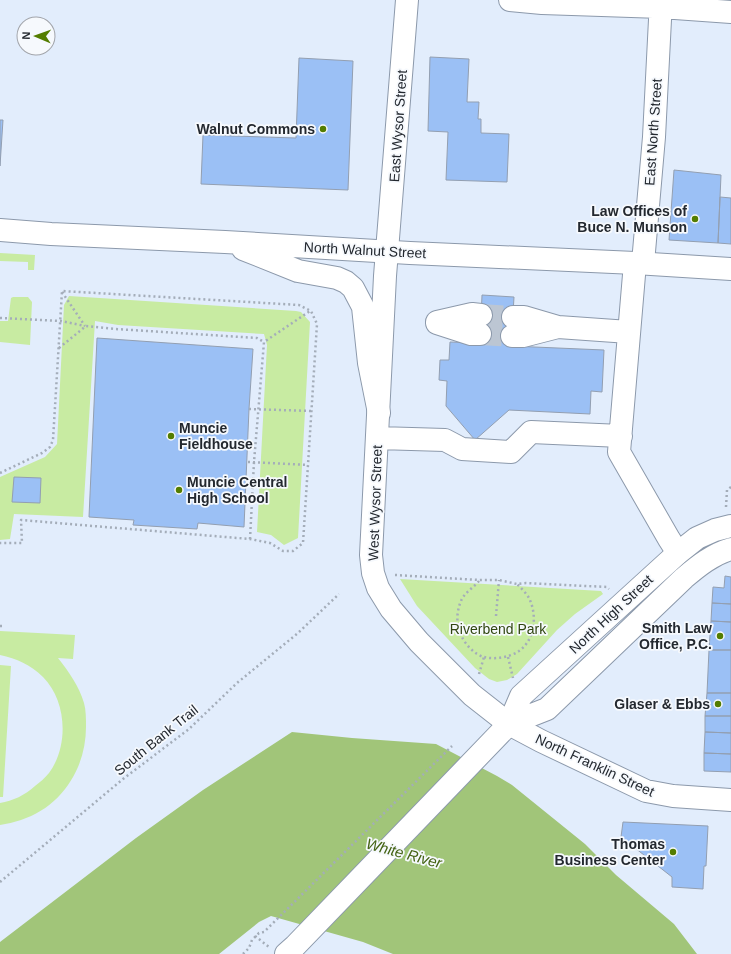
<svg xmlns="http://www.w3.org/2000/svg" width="731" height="954" viewBox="0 0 731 954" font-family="Arial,sans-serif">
	<rect width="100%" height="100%" fill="#e2edfc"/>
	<path fill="#c8eba2" d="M0 253 35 255 34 270H28V262L0 261Z
		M69 296 296 311 301 312 310 322 298 538 284 545 271 535 257 532 267 345 264 334 118 325 95 321 83 517 14 514 10 539 0 540V477L45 457 57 444 64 305Z
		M13 297H28L32 302 30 345 0 342V321H8L11 298Z
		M400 579 468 583 601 591 603 594 575 614 557 630 517 674 507 680 497 682 489 679 475 668 417 606Z
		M0 631 75 635 73 659 58 658C69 672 79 686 84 703 86 710 86 719 86 727 86 769 61 807 21 820 14 822 7 824 0 825V803C13 801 25 795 35 786 40 782 45 778 49 773 69 746 67 701 43 677 30 664 17 659 0 655Z
		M0 665 11 666 3 797H0Z"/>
	<path fill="#a1c579" d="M292 732 352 738 436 744 497 776 512 785 585 844 616 875 674 924 697 954H393L363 942 271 916 259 922 219 954H0V942L136 838 203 790Z"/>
	<path fill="#9bc0f5" stroke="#939fb1" d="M430 57 469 59 467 102H479L478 119H481V133L509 134 507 182 446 180 448 132 428 131Z
		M299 58 353 61 348 190 201 184 203 135 296 138Z
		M0 120H3L0 166Z
		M674 170 721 175 718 243 669 240Z
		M720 197 731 198V244L718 243Z
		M482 295 514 297 511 346 604 350 602 392 591 391 590 414 509 410 475 440 446 406 447 381 439 380 440 360H449L450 342 480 343Z
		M97 338 253 349 249 409 244 527 198 523 197 529 133 525 134 520 89 517Z
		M14 477 41 478 40 503 12 502Z
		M725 576 731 577V604L712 603 713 587 724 588Z
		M712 603 731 604V622L711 621Z
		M711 621 731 622V650H709Z
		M709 650H731V693H707Z
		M707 693H731V716H705Z
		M705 716H731V733L705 732Z
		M705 732 731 733V754L704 753Z
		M704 753 731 754V772L704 771Z
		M623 822 708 826 706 866H704L703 889 672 887V877L621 837Z"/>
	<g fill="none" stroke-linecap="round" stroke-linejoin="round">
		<path stroke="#bcc6d3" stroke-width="22" stroke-dasharray="22 11" stroke-linecap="butt" d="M481 315 513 317
			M480 334 512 336"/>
		<defs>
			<path id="minor" d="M407 0 385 276 371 555 373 573 378 588 391 609 419 642 472 695 509 724 541 741 646 791 673 796 731 800
				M510 0 542 3 661 7 731 12
				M635 263 619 452 669 539 678 553
				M643 263 654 137 661 0
				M513 317H524L558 327 629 332
				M437 322 472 314 481 315
				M437 323 471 334H480
				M512 336H523L558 327
				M378 438 445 440 462 449 511 452 531 432 621 436"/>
			<path id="major" d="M0 230 51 234 225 242 410 253 635 263 731 269
				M243 249 298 271 337 278 346 282 353 288 363 307 369 363 379 413
				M509 724 547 709 684 578C698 566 713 554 731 549
				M286 954 295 946 509 724 521 696 678 553 697 538 715 530 731 526"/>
		</defs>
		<use href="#minor" stroke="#8c99ab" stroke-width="24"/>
		<use href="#major" stroke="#8c99ab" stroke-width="24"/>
		<path stroke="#a4adb9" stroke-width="2.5" stroke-dasharray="2 3" stroke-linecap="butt" d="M62 292 85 326
			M0 318 61 321 85 326
			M59 348 86 326 116 329 257 338 264 342
			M249 409 311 411
			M248 462 308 465
			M0 473 42 453 50 447 53 440 62 291 299 305 311 311 317 324 303 543 293 551H283L270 543 250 539 21 520 22 543H0
			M726 507 727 490 731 487
			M250 539 254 462 264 342 310 311
			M395 575 479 580H499L517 584 526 583 607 587 609 589
			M479 581C473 588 464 593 461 601 456 613 456 626 462 637 465 644 475 655 484 657 495 660 510 657 519 651 536 639 537 614 529 598 526 593 521 588 517 584
			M496 616 499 580
			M0 626H4
			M508 657 513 678
			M479 674 484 657
			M0 882 123 779 189 729 237 683 298 633 339 594
			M255 936 269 947
			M243 954 249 948 252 940 259 933 264 932 452 746"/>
		<use href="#minor" stroke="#fff" stroke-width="22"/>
		<use href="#major" stroke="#fff" stroke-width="22"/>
	</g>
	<g fill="#547d00" stroke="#f6f9fd" stroke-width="1.5">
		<circle cx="323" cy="129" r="4"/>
		<circle cx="695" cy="219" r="4"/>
		<circle cx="171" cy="436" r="4"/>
		<circle cx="179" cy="490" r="4"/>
		<circle cx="720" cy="636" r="4"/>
		<circle cx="718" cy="704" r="4"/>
		<circle cx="673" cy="852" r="4"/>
	</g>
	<g text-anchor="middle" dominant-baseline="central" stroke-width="3.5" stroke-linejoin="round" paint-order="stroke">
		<g font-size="14" fill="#23282f" stroke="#f6f9fd">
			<text transform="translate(398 126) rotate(-86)">East Wysor Street</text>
			<text transform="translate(653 132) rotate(-86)">East North Street</text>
			<text transform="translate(365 250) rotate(3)">North Walnut Street</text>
			<text transform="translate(375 503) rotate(-88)">West Wysor Street</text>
			<text transform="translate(611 614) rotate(-43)">North High Street</text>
			<text transform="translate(156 740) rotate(-39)">South Bank Trail</text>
			<text transform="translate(595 765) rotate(25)">North Franklin Street</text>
		</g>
		<g font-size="14" font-weight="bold" fill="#23282f" stroke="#f6f9fd" text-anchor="end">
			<text x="315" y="129">Walnut Commons</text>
			<text x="687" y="211">Law Offices of<tspan x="687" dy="16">Buce N. Munson</tspan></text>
			<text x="179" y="428" text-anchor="start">Muncie<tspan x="179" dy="16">Fieldhouse</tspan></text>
			<text x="187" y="482" text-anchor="start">Muncie Central<tspan x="187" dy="16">High School</tspan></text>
			<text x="712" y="628">Smith Law<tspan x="712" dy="16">Office, P.C.</tspan></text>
			<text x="710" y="704">Glaser &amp; Ebbs</text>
			<text x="665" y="844">Thomas<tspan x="665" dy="16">Business Center</tspan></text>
		</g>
		<g font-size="14" fill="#304610" stroke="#f6f9fd">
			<text x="498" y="629">Riverbend Park</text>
		</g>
		<g font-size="15" font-style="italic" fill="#446314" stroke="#f6f9fd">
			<text transform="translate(404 853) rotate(15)">White River</text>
		</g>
	</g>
	<g transform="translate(36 36) rotate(272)"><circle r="19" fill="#f6f9fd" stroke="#a2a5ab"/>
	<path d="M0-3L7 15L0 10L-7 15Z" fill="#547d00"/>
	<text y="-6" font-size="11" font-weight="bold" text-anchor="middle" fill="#23282f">N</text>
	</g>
</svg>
